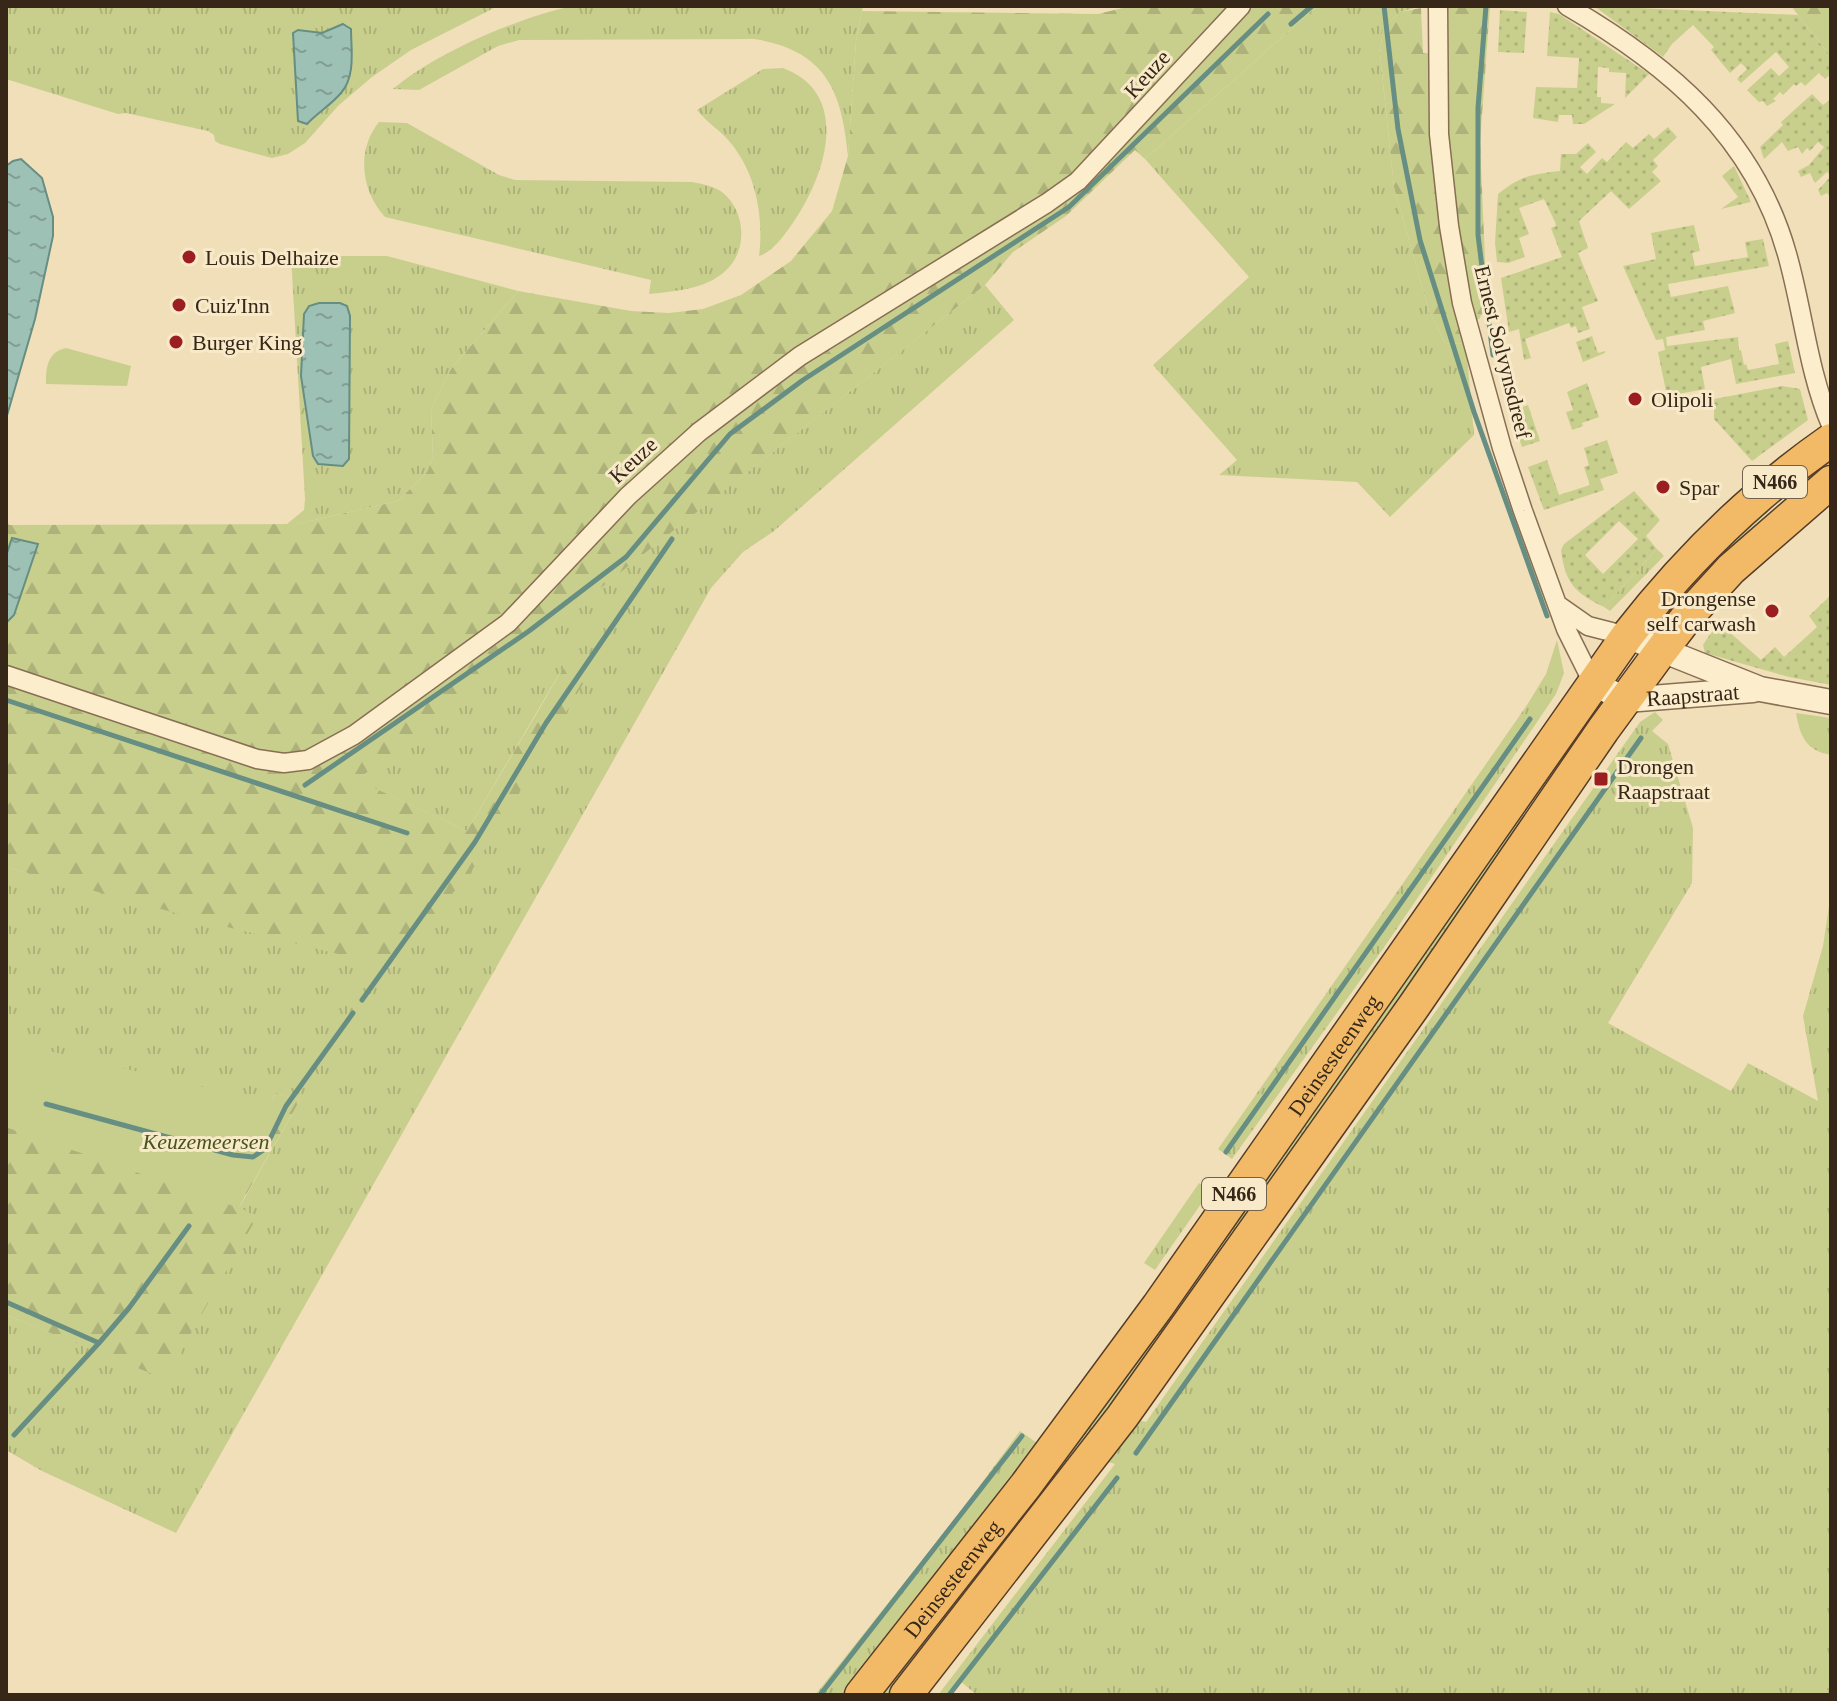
<svg xmlns="http://www.w3.org/2000/svg" width="1837" height="1701" viewBox="0 0 1837 1701" font-family="'Times New Roman',serif">
	<defs>
		<pattern id="grass-tufts" width="24" height="20" patternUnits="userSpaceOnUse" patternTransform="scale(2)"><rect width="24" height="20" fill="#c8cf8d"/><path d="M3 7l-1-3M5 7V3M7 7l1-3M15 17l-1-3M17 17v-4M19 17l1-3" fill="none" stroke="#acb279"/></pattern>
		<pattern id="forest-firs" width="22" height="20" patternUnits="userSpaceOnUse" patternTransform="scale(2)"><rect width="22" height="20" fill="#c8cf8d"/><path d="M5 1l3.5 6h-7zM16 11l3.5 6h-7z" fill="#acb279"/></pattern>
		<pattern id="garden-dots" width="8" height="8" patternUnits="userSpaceOnUse" patternTransform="scale(2)"><rect width="8" height="8" fill="#c8cf8d"/><path d="M2 2h.1M6 6h.1" fill="none" stroke="#acb279" stroke-width="1.8" stroke-linecap="round"/></pattern>
		<pattern id="water-ripples" width="26" height="14" patternUnits="userSpaceOnUse" patternTransform="scale(2)"><rect width="26" height="14" fill="#9ec1b6"/><path d="M2 4q2-2 4 0t4 0M15 11q2-2 4 0t4 0" fill="none" stroke="#829d93"/></pattern>
	</defs>
	<rect width="100%" height="100%" fill="#f1dfb9"/>
	<path fill="url(#grass-tufts)" d="M6 6H498L411 50 372 77 339 105 305 143 288 154 272 158 220 144 215 141 214 135 208 131 126 113 118 114 6 79Z
		M572 6H863L856 41 848 156C842 90 825 50 754 39L519 40 498 46 419 90 393 89C436 53 517 18 572 6Z
		M1317 6H1421L1400 12 1383 29 1380 54 1394 187 1429 311 1445 343 1466 344 1474 435 1390 517 1357 482 1219 475 1237 460 1153 365 1249 277 1145 159Z
		M783 68C855 95 823 182 790 227 783 237 771 253 759 256 764 217 756 172 729 141 720 130 706 122 697 110L763 69Z
		M379 122 407 123 499 175 515 180 692 182C702 184 714 186 722 192 744 209 748 245 730 266 711 289 677 291 649 294L651 280 385 217C361 191 356 150 379 122Z
		M291 256H387L518 291 451 369 431 409 433 457 427 472 398 501 297 524H287L304 510 305 499Z
		M985 285 1014 320 774 531 743 552 711 588 176 1533 42 1471 6 1450V1315L165 1378 256 1217 239 1208 300 1100 276 1093 224 1197 6 1127V867L393 967 568 659 467 831 356 780Z
		M1824 459 1827 463C1802 483 1777 503 1754 525 1737 541 1727 563 1706 574L1734 537Z
		M1657 549 1664 556 1610 611 1604 607Z
		M1557 640 1564 673 1556 694 1385 946 1232 1159 1218 1149 1527 705 1546 674Z
		M1655 712 1663 720 1652 731 1668 744 1693 828 1692 883 1608 1023 1731 1091 1748 1063 1818 1101 1803 1016 1823 946 1831 892V1695H977L960 1681 949 1695H938L1115 1464 1108 1462 1138 1420 1146 1422 1640 722Z
		M1796 713 1831 718V755C1806 751 1800 736 1796 713Z
		M1585 716 1589 719 1533 798 1500 857 1246 1226 896 1695H876Z
		M1199 1183 1210 1191 1155 1270 1144 1263Z
		M1020 1431 1037 1443 975 1528 842 1695H815L958 1515Z"/>
	<path fill="url(#forest-firs)" d="M1131 6H1317L1145 159 1135 150 1066 216 1013 252 985 285 357 780 467 831 569 659 590 672 475 866 392 967 231 928 6 867V518L9 525 297 524 398 501 427 472 433 457 431 409 451 369 518 291 631 311 669 313 703 309 741 295 791 261 832 211 848 156 856 41 862 11 1098 14Z
		M1445 6H1490L1480 142 1487 306 1479 319 1461 324 1466 344 1445 343 1429 311 1394 187 1380 54 1383 29 1400 12 1421 8 1423 53 1446 54Z
		M1791 6H1831V57Z
		M276 1093 300 1100 239 1207 257 1217 165 1379 6 1315V1127L223 1197Z"/>
	<path fill="#c8cf8d" d="M66 348 131 366 127 386 46 384C46 368 47 352 66 348Z
		M6 1041 286 1106 239 1208 6 1127Z"/>
	<path fill="url(#garden-dots)" fill-rule="evenodd" d="M1594 6 1798 15 1831 57V74L1825 79 1819 73 1805 86 1801 82 1796 86 1794 84 1783 95 1780 92 1773 99 1776 101 1767 106 1763 101 1759 102 1747 90 1771 68 1779 76 1789 67 1776 52 1741 83 1737 79 1747 69 1741 63 1730 73 1711 50 1714 47 1693 25 1672 44 1663 57Z
		M1500 10 1527 12 1524 53 1498 52Z
		M1550 12 1559 14 1649 74 1625 98 1626 73 1609 72V68L1598 67 1597 97H1601V103L1615 104 1584 124H1573L1572 115H1559L1558 122 1533 118 1536 87 1577 88 1579 58 1547 56Z
		M1812 94 1823 105 1831 99V194L1829 195 1827 193 1821 196 1818 190 1831 176 1827 172 1815 183 1810 173 1801 177 1798 171 1809 165 1824 147 1818 142 1810 151 1807 148 1802 154 1798 147 1788 151 1782 142 1764 159 1760 147 1783 125 1781 122Z
		M1668 127 1677 137 1653 160 1658 166 1652 172 1661 181 1629 209 1611 191 1579 221 1588 248 1578 253 1598 301 1582 307 1590 329 1578 333 1576 326 1571 328 1569 323 1525 339 1531 358 1524 360 1519 329 1509 332 1501 278 1562 257 1551 228 1556 226 1555 222 1544 199 1519 208 1529 234 1519 238 1525 257 1508 263 1497 262 1495 243 1498 194C1520 176 1533 174 1560 171L1561 154H1576L1588 143 1596 152 1580 167 1587 174 1602 158 1607 162 1626 142 1633 148 1649 134 1654 139Z
		M1734 166 1751 202 1721 209 1738 197 1722 176Z
		M1694 225 1700 251 1692 253 1695 266 1748 257 1745 242 1763 239 1769 266 1668 284 1671 297 1728 286 1735 313 1703 321 1705 330 1666 337 1667 346 1738 337 1739 350H1741L1744 365 1746 364 1748 370 1779 364 1775 344 1788 341 1795 373 1736 384 1731 359 1701 367 1705 389 1667 396 1658 352 1665 350 1663 339 1656 340 1623 266 1656 259 1651 233Z
		M1592 336 1598 353 1605 351V353L1583 362 1576 342Z
		M1587 383 1599 417 1582 423 1583 426 1572 430 1566 412 1573 410 1567 392Z
		M1782 386 1800 389 1808 420 1752 461 1714 419V399Z
		M1528 405 1540 441 1522 447 1510 412Z
		M1607 440 1618 473 1600 479 1604 490 1544 510 1528 467 1547 460 1559 495 1590 485 1584 467 1589 465 1584 448Z
		M1634 491 1660 520 1646 536 1657 549 1604 607C1575 593 1565 583 1561 550L1564 544ZM1619 521 1638 539 1603 574 1585 555Z
		M1831 595V685L1789 677 1705 653 1703 645 1718 622 1761 660 1775 647 1784 657 1817 627 1809 616Z"/>
	<path fill="url(#water-ripples)" stroke="#668e83" stroke-width="2" d="M343 24 351 29C351 49 356 76 341 93 331 105 317 113 307 124L298 121 293 33 298 30 322 33Z
		M21 159 42 178 53 217V236L35 319 6 419V166L13 161Z
		M319 303H340L347 306 350 316 349 459 343 466 318 464 313 456 301 376 304 314 309 306Z
		M12 538 38 544 14 615 6 623V556Z"/>
	<g fill="none" stroke-linecap="round" stroke-linejoin="round">
		<path stroke="#668e83" stroke-width="5" d="M1384 6 1398 129 1420 240 1474 412 1547 616
			M1486 6 1478 108V235L1493 355
			M1291 24 1312 6
			M6 700 407 833
			M305 785 529 631 626 557 730 434 803 380 1069 207 1268 14
			M362 1000 475 842 546 723 672 539
			M46 1104 233 1155 253 1157 265 1149 286 1106 353 1013
			M1226 1152 1530 719
			M6 1302 99 1343 129 1308 189 1226
			M14 1435 99 1343
			M1136 1453 1641 738
			M820 1695 1022 1436
			M949 1695 1117 1478"/>
		<defs>
			<path id="minor" d="M1438 6 1439 134 1449 226 1462 303 1502 448 1523 511 1566 629 1593 683
				M1567 6C1669 65 1754 137 1787 254 1803 310 1808 371 1831 425
				M1558 605 1588 626 1627 636
				M6 675 257 759 284 763 308 760 354 735 508 623 628 496 699 432 800 356 1047 203 1078 181 1241 6"/>
			<g id="tertiary">
				<path d="M1627 636 1760 689 1831 702"/>
				<path id="s1" d="M1593 683 1626 700 1753 690"/>
			</g>
			<g id="trunk">
				<path id="s2" d="M861 1695 1026 1485 1158 1306 1627 636C1686 560 1752 495 1831 440"/>
				<path d="M906 1695 1122 1417 1414 1006 1603 730 1661 651 1687 617 1731 569 1831 482"/>
			</g>
		</defs>
		<use href="#minor" stroke="#886e53" stroke-width="21"/>
		<use href="#tertiary" stroke="#886e53" stroke-width="27"/>
		<use href="#trunk" stroke="#553c28" stroke-width="35"/>
		<use href="#minor" stroke="#fcedcc" stroke-width="18"/>
		<use href="#tertiary" stroke="#fcedcc" stroke-width="24"/>
		<use href="#trunk" stroke="#f2ba66" stroke-width="32"/>
	</g>
	<g fill="#9b1e21" stroke="#f8eac9" stroke-width="3">
		<circle cx="189" cy="257" r="8"/>
		<circle cx="179" cy="305" r="8"/>
		<circle cx="176" cy="342" r="8"/>
		<circle cx="1635" cy="399" r="8"/>
		<circle cx="1663" cy="487" r="8"/>
		<circle cx="1772" cy="611" r="8"/>
		<rect x="1593" y="771" width="16" height="16" rx="4"/>
	</g>
	<g text-anchor="middle" dominant-baseline="central" stroke-width="6" stroke-linejoin="round" paint-order="stroke">
		<g fill="#f8eac9" stroke="#70624e" stroke-width="2">
			<rect x="1743" y="466" width="64" height="32" rx="6"/>
			<rect x="1202" y="1178" width="64" height="32" rx="6"/>
		</g>
		<g font-size="20" font-weight="bold" fill="#362719">
			<text x="1775" y="482">N466</text>
			<text x="1234" y="1194">N466</text>
		</g>
		<g font-size="22" fill="#362719" stroke="#f8eac9">
			<text transform="translate(1147 74) rotate(-48)">Keuze</text>
			<text transform="translate(1503 352) rotate(76)">Ernest Solvynsdreef</text>
			<text transform="translate(633 460) rotate(-43)">Keuze</text>
			<text stroke="none"><textPath href="#s1" startOffset="104">Raapstraat</textPath></text>
			<text stroke="none"><textPath href="#s2" startOffset="796">Deinsesteenweg</textPath></text>
			<text stroke="none"><textPath href="#s2" startOffset="148">Deinsesteenweg</textPath></text>
		</g>
		<g font-size="22" fill="#362719" stroke="#f8eac9" text-anchor="start">
			<text x="205" y="257">Louis Delhaize</text>
			<text x="195" y="305">Cuiz'Inn</text>
			<text x="192" y="342">Burger King</text>
			<text x="1651" y="399">Olipoli</text>
			<text x="1679" y="487">Spar</text>
			<text x="1756" y="598" text-anchor="end">Drongense<tspan x="1756" dy="25">self carwash</tspan></text>
			<text x="1617" y="766">Drongen<tspan x="1617" dy="25">Raapstraat</tspan></text>
		</g>
		<g font-size="22" font-style="italic" fill="#47541e" stroke="#f8eac9">
			<text x="206" y="1141">Keuzemeersen</text>
		</g>
	</g>
	<rect width="1837" height="1701" fill="none" stroke="#362719" stroke-width="16"/>
</svg>
